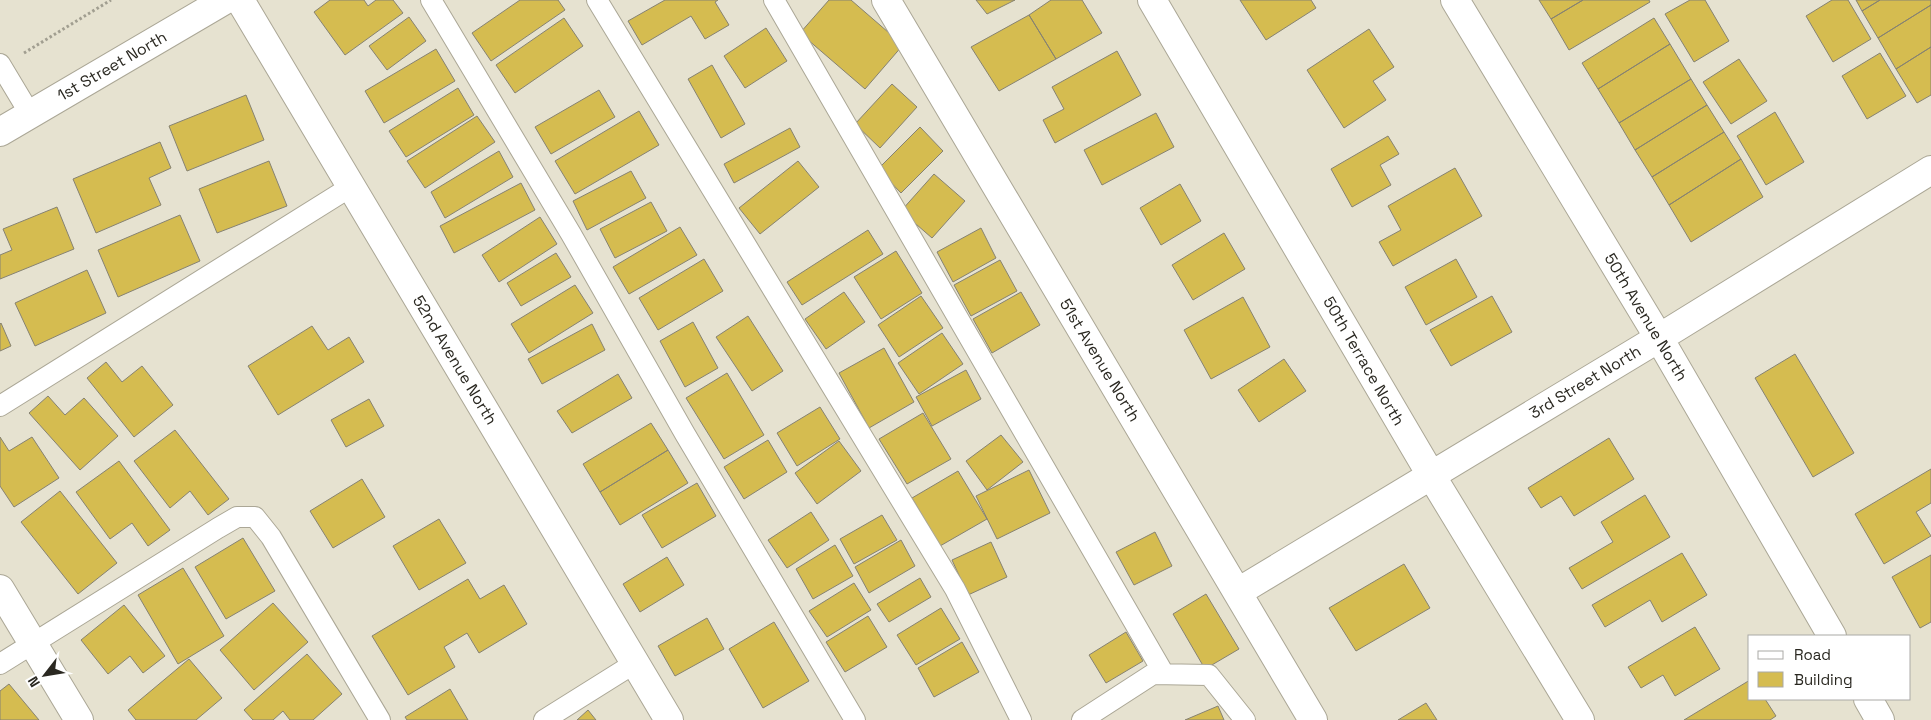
<svg xmlns="http://www.w3.org/2000/svg" width="1931" height="720" viewBox="0 0 1931 720" font-family="'Space Grotesk',sans-serif">
	<rect width="100%" height="100%" fill="#e6e2d0"/>
	<path fill="#d5bc50" stroke="#868272" d="M330 0H364L368 6 376 0H393L403 13 345 55 314 12Z
		M520 0H558L565 10 491 61 472 33Z
		M665 0H718L715 2 729 25 705 39 691 16 642 45 628 21Z
		M829 0H851L903 45 865 89 800 33Z
		M976 0H1015L987 14Z
		M1051 0H1082L1102 33 1056 59 1029 15Z
		M1240 0H1311L1316 8 1266 40Z
		M1539 0H1583L1551 19Z
		M1583 0H1649L1650 2 1569 50 1551 19Z
		M1690 0H1705L1729 41 1694 62 1665 14Z
		M1832 0H1848L1871 39 1833 62 1806 16Z
		M1856 0H1880L1862 11Z
		M1880 0H1931V5L1878 38 1862 11Z
		M1931 5V47L1896 69 1878 38Z
		M1029 15 1056 59 999 91 971 47Z
		M409 17 426 41 387 70 369 46Z
		M564 18 583 46 515 93 496 65Z
		M1654 18 1670 44 1598 89 1582 63Z
		M766 28 787 61 745 88 724 56Z
		M1369 29 1394 67 1373 81 1386 100 1344 128 1307 70Z
		M1670 44 1691 79 1619 123 1598 89Z
		M1931 47V95L1917 103 1896 69Z
		M436 49 455 81 384 123 365 91Z
		M1117 51 1141 95 1055 143 1043 120 1064 109 1052 87Z
		M1880 53 1906 96 1867 119 1842 76Z
		M1739 59 1767 101 1731 124 1703 82Z
		M712 65 745 124 721 138 688 79Z
		M1691 79 1707 105 1635 150 1619 123Z
		M892 84 917 107 880 148 855 124Z
		M458 88 474 115 406 157 389 131Z
		M599 90 615 117 551 154 535 127Z
		M246 95 264 140 187 171 169 126Z
		M1707 105 1724 132 1652 177 1635 150Z
		M639 111 659 145 575 194 555 161Z
		M1775 112 1804 162 1766 185 1737 136Z
		M1156 113 1174 147 1102 185 1084 150Z
		M477 116 495 142 425 188 407 161Z
		M920 127 943 151 901 193 878 169Z
		M790 128 800 147 734 183 724 164Z
		M1724 132 1741 159 1669 205 1652 177Z
		M1388 136 1399 154 1380 165 1391 185 1352 207 1331 169Z
		M160 142 171 168 149 178 161 205 96 233 73 179Z
		M499 151 513 177 445 218 431 192Z
		M1741 159 1763 197 1691 242 1669 205Z
		M269 161 287 206 217 233 199 189Z
		M798 161 819 187 760 234 739 208Z
		M1455 168 1482 216 1393 266 1379 242 1401 230 1388 206Z
		M631 171 646 198 587 230 573 201Z
		M934 174 965 201 932 238 901 211Z
		M521 183 535 210 454 253 440 226Z
		M1180 184 1201 221 1161 245 1140 208Z
		M651 202 667 231 615 258 600 229Z
		M57 207 74 249 0 279V255L12 250 3 229Z
		M180 215 200 261 118 297 98 250Z
		M540 217 557 244 499 282 482 255Z
		M680 227 697 255 629 294 613 267Z
		M981 228 996 258 953 282 937 252Z
		M868 230 883 254 802 305 787 282Z
		M1224 233 1245 269 1193 300 1172 265Z
		M896 251 922 293 881 319 854 277Z
		M556 253 571 277 521 306 507 283Z
		M704 259 723 291 658 330 639 298Z
		M1456 259 1477 297 1426 325 1405 287Z
		M1000 260 1017 291 971 316 954 285Z
		M87 270 106 313 35 346 15 303Z
		M575 285 593 313 529 353 511 324Z
		M844 292 865 322 826 349 805 319Z
		M1021 292 1040 325 992 353 973 319Z
		M921 296 943 328 899 357 878 325Z
		M1492 296 1512 332 1451 366 1430 330Z
		M1243 297 1270 347 1211 379 1184 330Z
		M748 316 783 371 752 391 716 337Z
		M693 322 718 368 685 387 660 341Z
		M1 323 11 346 0 351V324Z
		M592 324 605 350 542 384 528 359Z
		M312 326 328 350 349 337 364 362 278 415 248 366Z
		M942 333 963 364 919 394 898 363Z
		M884 348 914 402 869 428 839 373Z
		M1795 354 1854 453 1813 477 1755 378Z
		M1284 359 1306 391 1259 422 1238 390Z
		M106 362 122 382 142 366 173 405 134 437 87 378Z
		M966 370 981 399 932 426 916 397Z
		M727 373 764 435 724 459 686 398Z
		M618 374 632 398 572 433 557 411Z
		M48 396 65 415 84 398 118 436 80 470 29 413Z
		M369 399 384 426 346 447 331 420Z
		M820 407 840 439 797 466 777 433Z
		M923 413 951 459 907 484 879 439Z
		M651 423 668 450 600 492 583 464Z
		M175 430 229 499 208 515 190 491 170 508 134 461Z
		M1001 435 1023 462 987 490 966 461Z
		M0 437 9 451 32 437 59 478 14 507 0 486Z
		M1609 438 1634 479 1574 516 1561 496 1541 508 1528 488Z
		M768 440 787 472 744 499 724 467Z
		M839 441 861 471 817 504 795 473Z
		M668 450 688 483 620 525 600 492Z
		M119 461 170 530 148 546 132 523 110 539 76 492Z
		M1931 469V503L1916 512 1931 536 1884 564 1855 514Z
		M1029 470 1050 513 997 539 976 496Z
		M958 471 987 519 940 546 912 498Z
		M362 479 385 517 333 548 310 511Z
		M697 483 716 516 662 548 642 515Z
		M60 491 117 563 78 594 21 522Z
		M1645 495 1670 537 1582 589 1569 568 1613 542 1601 522Z
		M811 512 829 540 787 568 768 540Z
		M882 515 897 540 854 564 840 539Z
		M439 519 466 563 419 590 393 546Z
		M1155 532 1172 566 1134 585 1116 552Z
		M243 538 275 591 226 619 195 567Z
		M901 540 915 566 869 593 855 567Z
		M991 542 1007 577 968 595 952 560Z
		M835 545 853 576 813 599 796 569Z
		M1682 553 1707 595 1662 622 1650 600 1605 627 1592 605Z
		M1931 555V622L1920 628 1892 577Z
		M667 557 684 585 640 612 623 584Z
		M1404 564 1430 608 1356 651 1329 608Z
		M183 568 224 636 178 664 138 595Z
		M920 578 931 597 889 622 877 604Z
		M468 579 480 599 504 585 527 624 479 653 467 633 444 647 455 667 408 695 372 636Z
		M854 583 871 610 827 637 809 611Z
		M1206 594 1239 649 1205 669 1173 614Z
		M273 603 308 642 254 690 220 650Z
		M124 605 165 656 143 673 130 656 108 674 81 640Z
		M941 608 960 639 916 665 897 635Z
		M868 616 887 647 845 672 826 642Z
		M707 618 724 649 675 676 658 646Z
		M774 622 809 681 763 708 729 649Z
		M1695 627 1720 669 1675 696 1663 675 1641 688 1628 667Z
		M1126 632 1143 661 1106 683 1089 655Z
		M962 642 979 672 934 697 918 668Z
		M307 654 342 694 313 720H290L283 711 273 720H253L244 710Z
		M189 659 222 698 196 720H136L128 710Z
		M1750 680V699H1765L1776 716 1770 720H1684Z
		M9 684 39 720H0V691Z
		M450 689 468 720H407L405 717Z
		M1426 703 1437 720H1398Z
		M1218 706 1224 720H1185Z
		M588 710 596 720H577Z"/>
	<g fill="none" stroke-linecap="round" stroke-linejoin="round">
		<defs>
			<path id="service" d="M431 0 571 234 685 434 855 720
				M597 0 955 589 1021 720
				M774 0 1164 674
				M0 64 30 114
				M0 406 352 186
				M0 664 218 528 237 517H255L271 537 380 720
				M544 720 635 663
				M1082 720 1153 674 1209 675 1245 720"/>
			<path id="minor" d="M240 0 669 720
				M886 0 1313 720
				M1152 0 1431 475 1580 720
				M1455 0 1659 338 1832 636
				M0 589 79 720
				M1238 592 1659 338 1931 170
				M1868 699 1880 720"/>
			<path id="tertiary" d="M0 132 225 0"/>
		</defs>
		<use href="#service" stroke="#aba796" stroke-width="22"/>
		<use href="#minor" stroke="#aba796" stroke-width="30"/>
		<use href="#tertiary" stroke="#aba796" stroke-width="30"/>
		<path stroke="#a19e90" stroke-width="3" stroke-dasharray="2.5 2.5" stroke-linecap="butt" d="M24 53 111 0"/>
		<use href="#service" stroke="#fff" stroke-width="20"/>
		<use href="#minor" stroke="#fff" stroke-width="28"/>
		<use href="#tertiary" stroke="#fff" stroke-width="28"/>
	</g>
	<g text-anchor="middle" dominant-baseline="central" stroke-width="4" stroke-linejoin="round" paint-order="stroke">
		<g font-size="16" fill="#2a2821" stroke="#fff">
			<text transform="translate(112 66) rotate(-30)">1st Street North</text>
			<text transform="translate(1646 317) rotate(59)">50th Avenue North</text>
			<text transform="translate(455 360) rotate(59)">52nd Avenue North</text>
			<text transform="translate(1100 360) rotate(59)">51st Avenue North</text>
			<text transform="translate(1364 361) rotate(60)">50th Terrace North</text>
			<text transform="translate(1585 382) rotate(-31)">3rd Street North</text>
		</g>
	</g>
	<rect x="1748" y="635" width="162" height="65" fill="#ffffff" stroke="#aaa9a6"/>
	<rect x="1758" y="651" width="25" height="8" fill="#ffffff" stroke="#aaa9a6"/>
	<text x="1794" y="660" font-size="15" fill="#2a2821">Road</text>
	<rect x="1758" y="672" width="25" height="15" fill="#d5bc50" stroke="#aaa9a6"/>
	<text x="1794" y="685" font-size="15" fill="#2a2821">Building</text>
	<g transform="translate(45 675) rotate(239)" stroke="#ffffff" stroke-width="4" paint-order="stroke">
	<path d="M0-4L9 19L0 12L-9 19Z" fill="#2a2821"/>
	<text y="-8" font-size="14" font-weight="bold" text-anchor="middle" fill="#2a2821">N</text>
	</g>
</svg>
